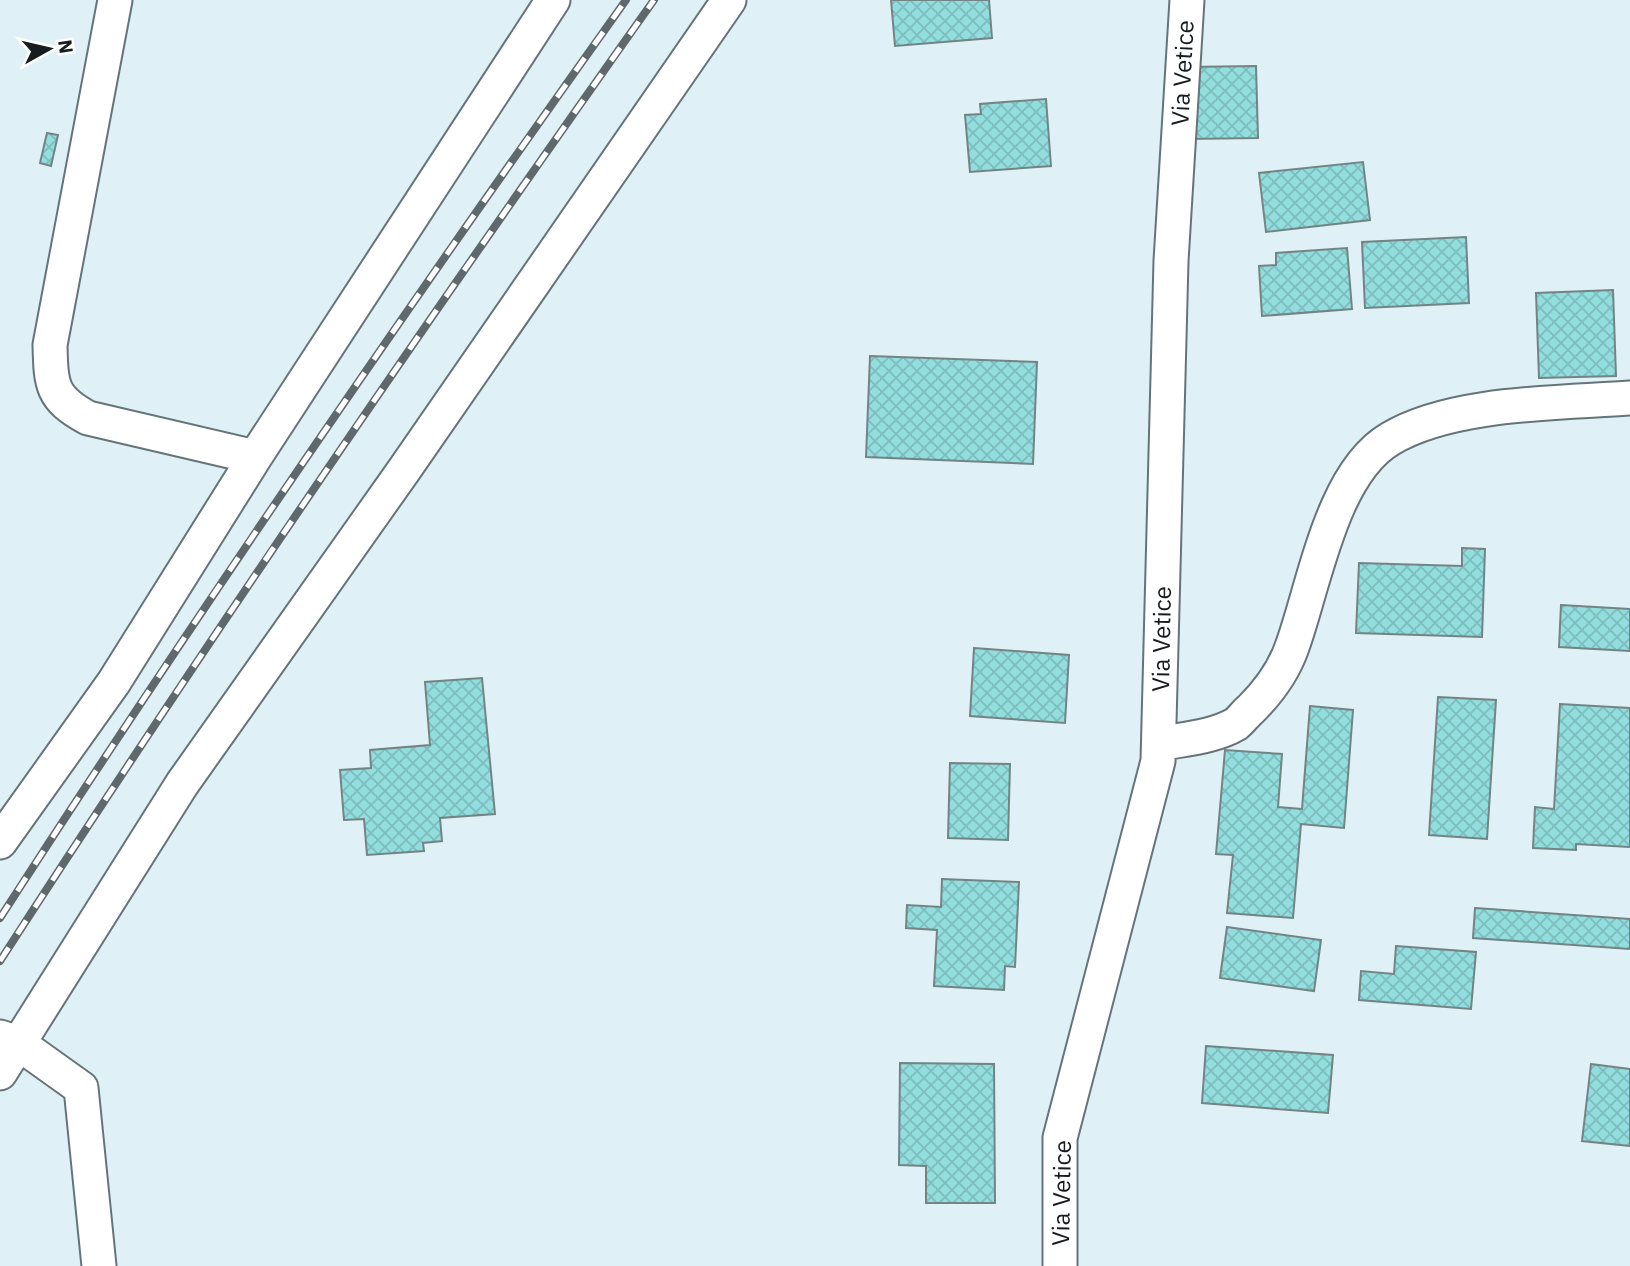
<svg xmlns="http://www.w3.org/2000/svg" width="1630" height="1266" viewBox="0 0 1630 1266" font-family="'IBM Plex Sans',sans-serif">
	<defs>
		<pattern id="building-cross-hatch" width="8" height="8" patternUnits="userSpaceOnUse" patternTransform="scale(1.75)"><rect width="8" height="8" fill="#92dddd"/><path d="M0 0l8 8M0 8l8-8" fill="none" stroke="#7dbdbd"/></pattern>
	</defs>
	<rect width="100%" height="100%" fill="#dff0f6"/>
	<path fill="url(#building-cross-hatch)" stroke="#738484" stroke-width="2" d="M891 0H989L992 38 895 46Z
		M1256 66 1258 138 1187 139 1185 67Z
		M1046 99 1051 166 970 172 965 115 981 114 980 104Z
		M47 133 58 135 51 166 40 163Z
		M1363 162 1370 220 1266 232 1259 173Z
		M1466 237 1469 303 1365 308 1362 242Z
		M1347 248 1352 309 1262 316 1259 266 1276 265V253Z
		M1613 290 1616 376 1539 378 1536 293Z
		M870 356 1037 362 1033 464 866 457Z
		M1462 548 1485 549 1482 637 1356 633 1359 563 1462 566Z
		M1561 605 1630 609V651L1559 647Z
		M974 648 1069 655 1065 723 970 716Z
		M482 678 495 814 440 818 442 841 423 843 424 851 367 855 364 819 344 820 340 770 371 768 370 750 430 745 425 682Z
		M1438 697 1496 700 1487 839 1429 835Z
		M1560 704 1630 708V847L1576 844V850L1533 848 1535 807 1554 809Z
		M1310 706 1353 710 1344 828 1301 824 1293 918 1227 913 1233 855 1216 854 1225 750 1282 754 1278 807 1302 809Z
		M950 763 1010 764 1008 840 948 838Z
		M942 879 1019 882 1015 967 1005 966 1004 990 934 986 937 930 906 928 907 905 941 907Z
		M1475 908 1630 919V949L1473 938Z
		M1227 927 1321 940 1314 991 1220 978Z
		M1396 946 1476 952 1471 1009 1359 1000 1361 971 1394 974Z
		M1206 1046 1333 1055 1328 1113 1202 1103Z
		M900 1063 994 1064 995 1203H926V1166L899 1165Z
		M1591 1064 1630 1069V1146L1582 1141Z"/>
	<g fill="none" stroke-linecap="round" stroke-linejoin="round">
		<defs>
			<path id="minor" d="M115 0 50 345C51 385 51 398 88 418L255 457
				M1159 744C1183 739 1214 737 1236 724 1241 720 1246 713 1251 709 1268 692 1284 670 1292 647 1314 587 1331 474 1390 439 1451 402 1560 403 1630 398
				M0 842 114 682 255 457 553 0
				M0 1037 18 1043 81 1088 99 1266
				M0 1073 182 784 404 470 729 0
				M1060 1266V1138L1158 761 1171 261 1187 0"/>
		</defs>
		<use href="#minor" stroke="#657479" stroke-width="37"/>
		<use href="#minor" stroke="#fff" stroke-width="33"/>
		<defs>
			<path id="rail" d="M0 918C201 607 411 302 626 0
				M0 961C210 636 430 316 654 0"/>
		</defs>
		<use href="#rail" stroke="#5f696d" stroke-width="8"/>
		<use href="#rail" stroke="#fff" stroke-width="5" stroke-dasharray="16" stroke-linecap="butt"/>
	</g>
	<g text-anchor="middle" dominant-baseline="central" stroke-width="6" stroke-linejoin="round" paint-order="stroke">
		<g font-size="24" fill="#161c1f" stroke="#fff">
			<text transform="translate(1182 73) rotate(-87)">Via Vetice</text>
			<text transform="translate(1161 639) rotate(-89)">Via Vetice</text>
			<text transform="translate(1061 1193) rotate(-89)">Via Vetice</text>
		</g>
	</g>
	<g transform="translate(49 49) rotate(82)" stroke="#ffffff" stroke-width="5" paint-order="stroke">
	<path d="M0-5L12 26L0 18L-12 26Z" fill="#161c1f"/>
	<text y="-10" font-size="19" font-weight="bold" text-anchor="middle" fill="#161c1f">N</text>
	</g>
</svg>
